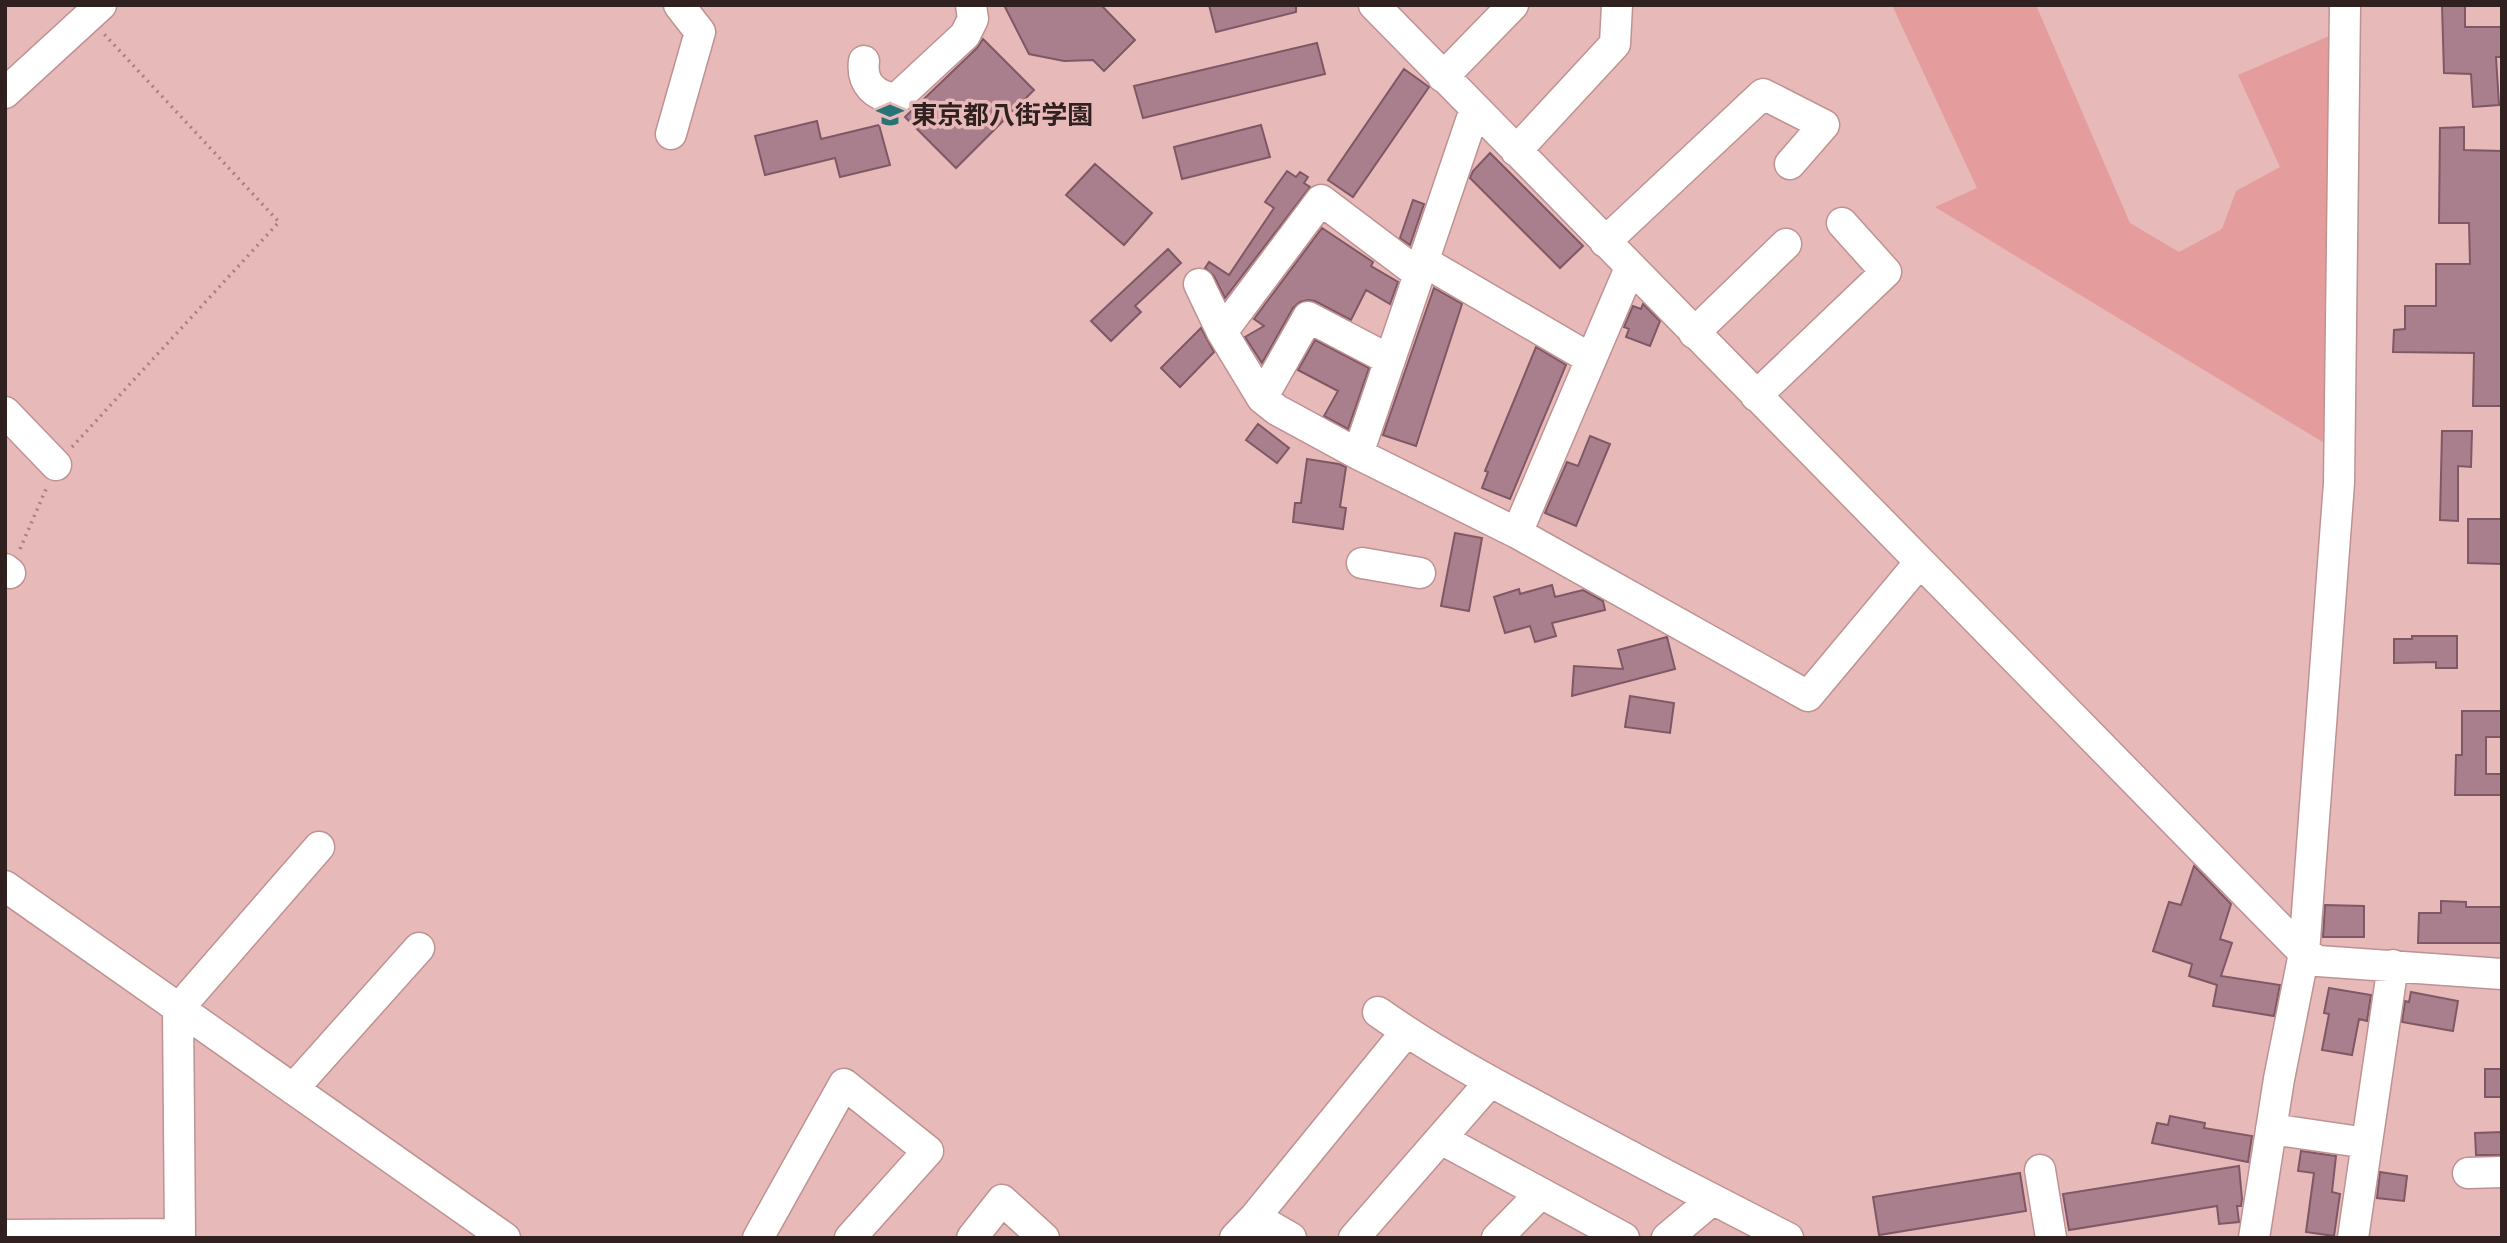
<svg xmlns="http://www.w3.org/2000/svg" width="2507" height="1243" viewBox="0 0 2507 1243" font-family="Cabin,'Noto Sans JP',sans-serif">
	<rect width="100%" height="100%" fill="#e8b9b9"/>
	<path fill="#e59c9d" d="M1892 5H2036L2130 223 2179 252 2222 229 2236 191 2280 167 2238 75 2336 33 2326 444 1935 207 1977 188Z"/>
	<path fill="#aa7f8d" stroke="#7f5865" stroke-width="2" d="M1004 5H1101L1135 40 1104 71 1093 60 1064 61 1029 54Z
		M1209 5H1296V12L1216 32Z
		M2442 5H2465V27H2502V57H2496L2499 105 2473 107 2471 74 2444 73Z
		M983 39 1034 90 956 168 905 117 977 48Z
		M1317 43 1325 74 1143 118 1134 86Z
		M1404 69 1429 87 1353 197 1328 180Z
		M817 121 821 139 879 125 890 165 840 177 835 158 765 175 755 136Z
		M1261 125 1270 157 1182 179 1174 147Z
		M2464 127V150L2502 151V406H2473L2474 353 2393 352 2394 330 2405 329V306H2436V264H2470L2469 223H2439L2440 128Z
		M1490 153 1583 246 1560 268 1470 178 1473 171Z
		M1095 164 1152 213 1124 245 1066 195Z
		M1287 171 1296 177 1300 172 1308 177 1304 183 1310 187 1225 298 1214 276 1205 268 1209 262 1229 275 1274 208 1265 202Z
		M1413 200 1424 204 1410 245 1400 238Z
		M1322 228 1373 262 1371 266 1398 282 1390 304 1366 290 1351 320 1315 301 1308 300 1300 302 1293 308 1262 363 1245 337 1264 326 1254 319Z
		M1168 249 1181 263 1135 306 1141 312 1111 341 1091 321Z
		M1434 288 1462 304 1416 446 1383 435Z
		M1643 304 1660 321 1650 346 1626 337 1629 329 1624 327 1633 306 1641 309Z
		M1201 328 1214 352 1180 387 1161 368Z
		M1315 340 1369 368 1348 429 1324 416 1338 391 1298 370Z
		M1536 347 1566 365 1510 499 1482 488 1488 472 1485 471Z
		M1258 424 1289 448 1277 463 1246 440Z
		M2442 431H2472L2471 467 2458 466V521L2440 520Z
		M1590 436 1610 444 1576 526 1545 513 1567 462 1578 466Z
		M1307 459 1339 464 1346 467 1340 507 1346 508 1343 529 1293 522 1295 503H1301Z
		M2468 519H2502V564L2468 563Z
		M1455 533 1482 538 1469 611 1441 606Z
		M1552 585 1555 597 1583 590 1603 601 1605 610 1552 623 1556 636 1535 642 1530 626 1505 633 1494 597 1519 589 1520 594Z
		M2412 636H2457V668H2436V662L2394 663V639H2412Z
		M1667 637 1675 669 1572 696 1574 666 1623 669 1618 650Z
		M1630 696 1674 703 1670 733 1625 727Z
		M2462 711H2502V737H2486V774H2502V795H2455L2456 755H2462Z
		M2194 866 2231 904 2220 939 2232 943 2221 976 2280 985 2274 1016 2213 1006 2217 985 2189 976 2192 964 2153 951 2169 902 2181 905Z
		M2441 901 2466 902V907H2502V943H2418L2419 913H2441Z
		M2325 905 2364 906V937H2323Z
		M2329 988 2371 995 2367 1021 2359 1019 2352 1055 2322 1050 2329 1014 2324 1013Z
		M2411 992 2458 1001 2453 1031 2402 1022 2405 1001 2409 1002Z
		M2485 1069H2502V1097H2485Z
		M2170 1116 2205 1123 2204 1128 2252 1136 2248 1162 2152 1143 2157 1123 2168 1125Z
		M2502 1132V1155H2476L2475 1133Z
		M2301 1151 2336 1156 2332 1192 2340 1194 2334 1236 2306 1232 2314 1173 2298 1171Z
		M2239 1166 2242 1199 2241 1206H2237L2239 1222 2219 1224 2217 1206 2069 1230 2063 1194Z
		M2380 1172 2407 1176 2404 1201 2377 1198Z
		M2020 1173 2026 1211 1879 1235 1873 1197Z"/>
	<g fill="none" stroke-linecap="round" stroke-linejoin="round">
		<defs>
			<path id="minor" d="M1374 5 2304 953 2318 961 2502 974
				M864 61C861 84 875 96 896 99L965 35 973 19 971 5
				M1443 77 1513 5
				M5 93 101 5
				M671 134 700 32 679 5
				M1516 151 1615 44 1617 5
				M1605 242 1763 94 1824 125 1790 164
				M1423 261 1591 359
				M1199 284 1222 332 1262 398 1277 410 1358 454 1517 533 1808 696 1920 562
				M1222 332 1321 200 1419 274
				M1694 333 1786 244
				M1756 396 1886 272 1842 223
				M1262 398 1308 317 1390 360
				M5 412 56 465
				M1358 454 1475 109
				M1517 533 1630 268
				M1362 563 1420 573
				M5 569 10 573
				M5 886 505 1238
				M1378 1012C1440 1056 1508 1091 1575 1127 1646 1165 1717 1202 1788 1238
				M293 1089 419 948
				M2271 1129 2367 1143
				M1441 1139 1624 1238
				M2040 1170 2051 1238
				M2468 1173 2502 1172
				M1255 1217 1291 1238
				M5 1235 180 1234
				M180 1238 178 1009 319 847
				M758 1238 844 1084 928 1151 850 1238
				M972 1238 1002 1200 1044 1238
				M1235 1238 1255 1217 1406 1032
				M1354 1238 1490 1082
				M1497 1238 1541 1193
				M1667 1238 1712 1200
				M2254 1238 2279 1079 2304 953 2339 483 2345 5
				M2353 1238 2393 965"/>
		</defs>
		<use href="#minor" stroke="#bf9292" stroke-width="33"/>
		<path stroke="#a68282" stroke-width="3.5" stroke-dasharray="2 5" stroke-linecap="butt" d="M72 447 279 222 104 34
			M20 549 46 489"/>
		<use href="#minor" stroke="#fff" stroke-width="30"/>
	</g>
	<defs>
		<symbol id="school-bare" viewBox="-9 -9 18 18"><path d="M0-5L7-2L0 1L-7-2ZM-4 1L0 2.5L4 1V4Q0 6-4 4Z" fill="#287375" stroke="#e8b9b9" stroke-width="2.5" paint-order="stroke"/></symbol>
	</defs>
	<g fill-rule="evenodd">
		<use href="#school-bare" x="871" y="96" width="38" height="38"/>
	</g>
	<g text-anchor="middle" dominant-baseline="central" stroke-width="7" stroke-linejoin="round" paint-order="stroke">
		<g font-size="26" font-weight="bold" fill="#312020" stroke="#e8b9b9" text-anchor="start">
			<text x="911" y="115">東京都八街学園</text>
		</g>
	</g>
	<rect width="2507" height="1243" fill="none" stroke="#312020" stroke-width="14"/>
</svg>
